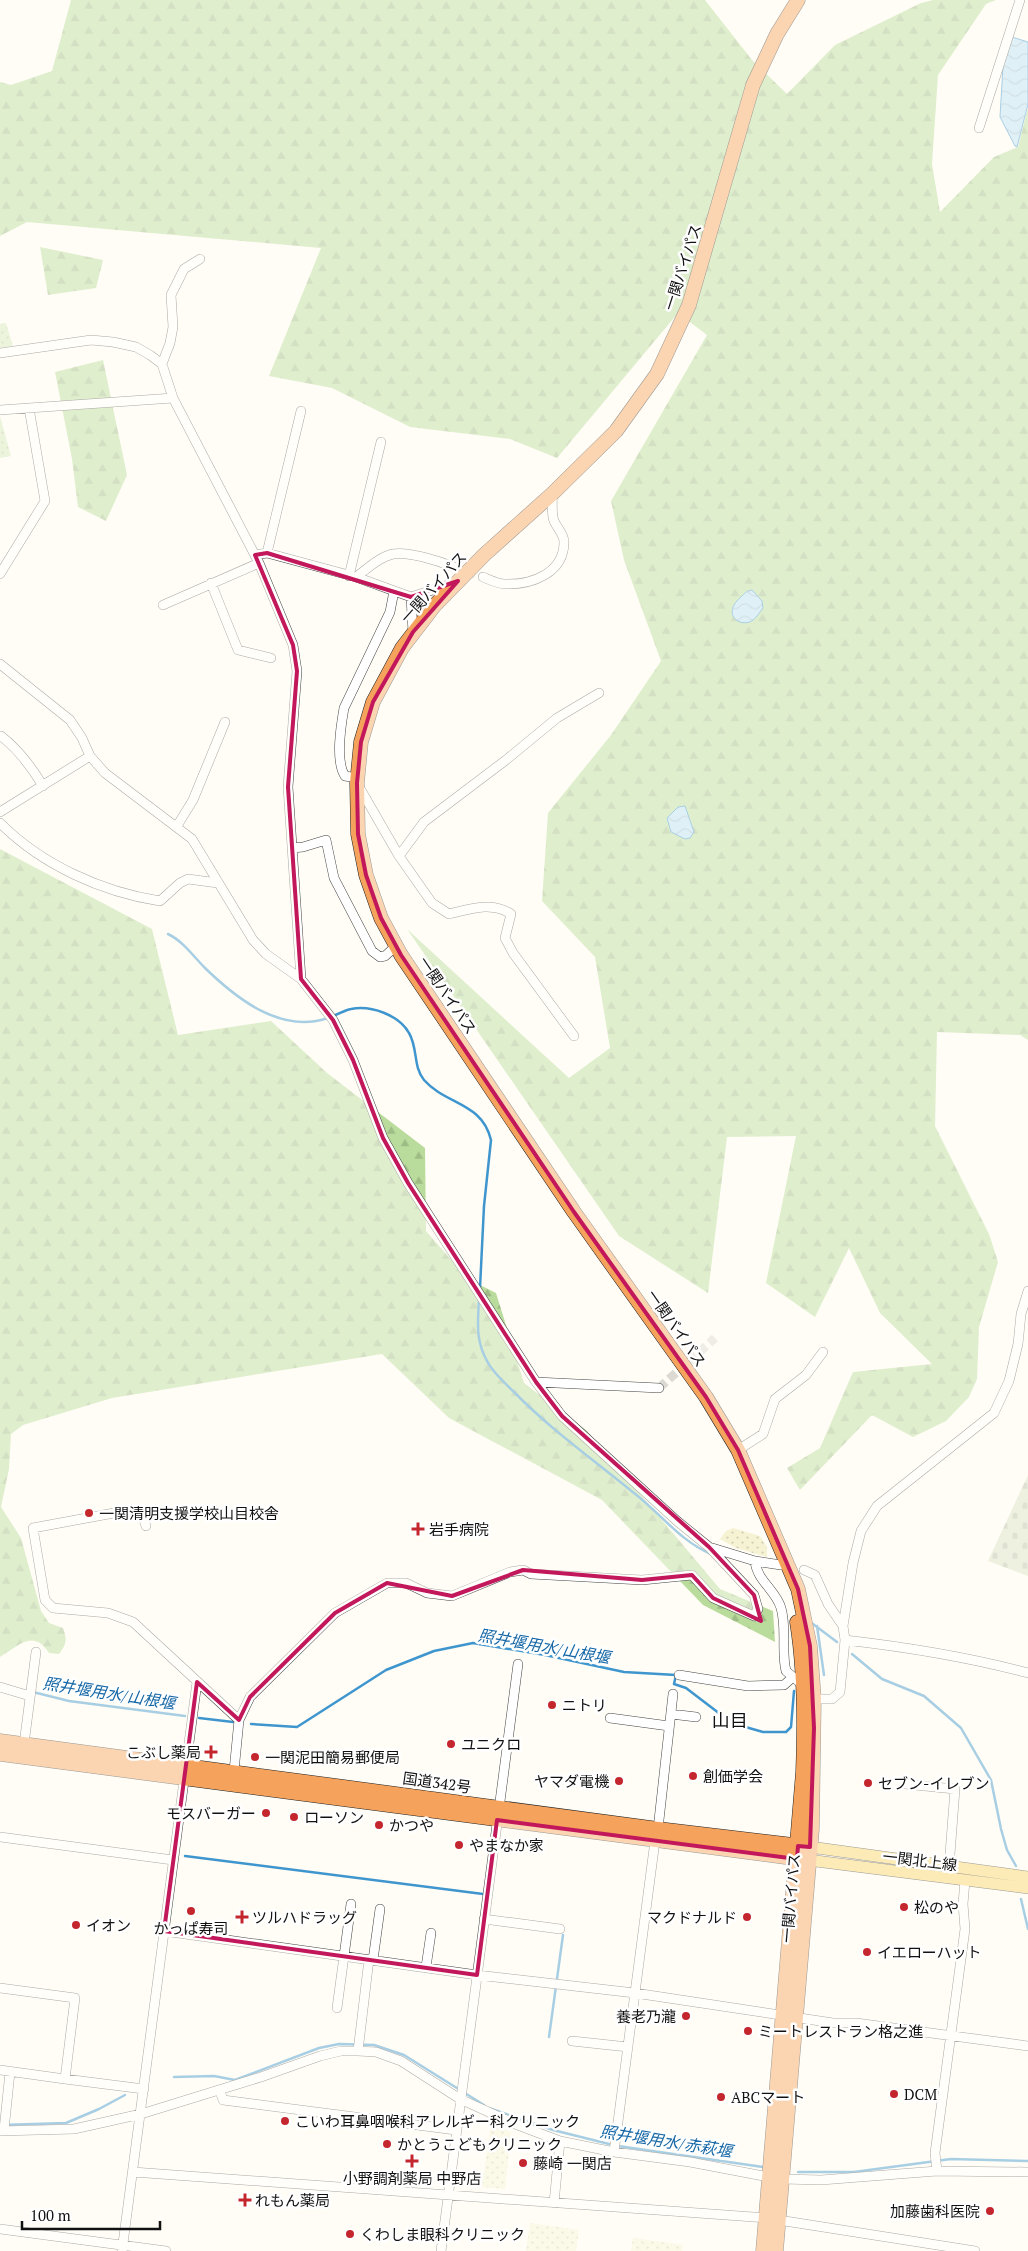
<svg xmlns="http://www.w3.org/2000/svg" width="1028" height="2251" viewBox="0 0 1028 2251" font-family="'PT Serif','Noto Sans JP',serif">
	<defs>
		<pattern id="farmland-dots" width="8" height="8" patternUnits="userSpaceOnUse" patternTransform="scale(1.25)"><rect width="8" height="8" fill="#f6f3d4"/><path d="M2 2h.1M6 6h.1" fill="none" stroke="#d2cfb5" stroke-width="1.8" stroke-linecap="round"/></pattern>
		<pattern id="forest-firs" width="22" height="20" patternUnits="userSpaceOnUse" patternTransform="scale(1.25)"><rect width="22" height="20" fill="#b9dc9c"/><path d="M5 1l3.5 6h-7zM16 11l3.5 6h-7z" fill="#9ebc85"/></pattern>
		<pattern id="cemetery-stones" width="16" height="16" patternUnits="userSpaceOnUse" patternTransform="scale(1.25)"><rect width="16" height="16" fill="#d9e3c4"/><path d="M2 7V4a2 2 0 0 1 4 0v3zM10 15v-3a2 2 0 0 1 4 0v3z" fill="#b9c2a7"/></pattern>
		<pattern id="park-dots" width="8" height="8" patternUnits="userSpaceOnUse" patternTransform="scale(1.25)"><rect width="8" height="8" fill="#d5ebbd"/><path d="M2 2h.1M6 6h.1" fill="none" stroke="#b6c8a1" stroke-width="1.8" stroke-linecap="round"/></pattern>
		<pattern id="water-waves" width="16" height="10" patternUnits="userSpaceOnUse" patternTransform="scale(1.25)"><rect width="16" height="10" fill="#b9e0f7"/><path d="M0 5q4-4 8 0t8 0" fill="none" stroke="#9ebfd3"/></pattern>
	</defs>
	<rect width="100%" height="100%" fill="#fffdf5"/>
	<path fill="url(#farmland-dots)" d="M733 1528 760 1536 767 1547V1557L736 1548 720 1539 726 1531Z
		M491 2123 511 2132 505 2189 482 2187Z
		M530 2223 579 2230 576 2251H526Z
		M633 2238 683 2245 682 2251H631Z"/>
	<path fill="url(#forest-firs)" d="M71 0H705L752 60 787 94 835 45 921 3 933 0H996L986 4 938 75 932 164 940 212 994 157 1018 147 1028 107V1040L1020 1035 937 1032 935 1126 989 1234 998 1262 979 1327 977 1379 969 1397 946 1421 913 1437 872 1415 800 1490 787 1468 820 1448 853 1372 932 1364 880 1313 849 1248 815 1317 766 1283 796 1136 727 1137 708 1293 619 1236 407 929 569 1078 610 1048 595 957 542 901 548 813 611 735 661 661 624 560 611 501 707 335 678 313 557 458 510 439 410 427 332 388 269 376 321 248 27 222 0 236V82L11 85 52 71Z
		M40 247 103 260 96 288 48 295Z
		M103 360 127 475 106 521 78 507 72 459 55 372Z
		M0 849 152 929 178 1035 271 1021 327 1073 425 1148 426 1231 468 1279 496 1293 524 1383 587 1431 720 1589 773 1611 775 1642 703 1605 602 1500 449 1418 382 1354 112 1398 23 1425 11 1434 9 1469 1 1507 21 1538 41 1611 49 1623 63 1628C67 1639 67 1644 59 1654L49 1653C33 1629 20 1645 0 1657Z"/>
	<path fill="url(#cemetery-stones)" d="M1028 1475V1576L988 1561Z"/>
	<path fill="url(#park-dots)" d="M6 323 13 346 0 348V324Z
		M0 416 11 456 0 458Z"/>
	<path fill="url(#water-waves)" stroke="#3f96cf" d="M1012 37 1028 42V104L1017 147 1015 146 1000 117 1003 66Z
		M752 590 762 601 763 608C760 612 757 617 753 620 742 629 719 615 742 596 746 592 747 591 752 590Z
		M685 806 694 832 690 838 685 839 671 832 667 818 678 807Z"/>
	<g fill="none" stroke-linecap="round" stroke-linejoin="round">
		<path stroke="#3f96cf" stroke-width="2.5" d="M168 934C183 941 194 957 205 968 237 999 281 1034 328 1018
			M333 1016C339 1014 345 1010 351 1009 371 1005 399 1015 409 1033 418 1048 413 1067 424 1080 446 1105 482 1102 491 1140L484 1206 480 1288
			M479 1298C478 1322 475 1339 487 1361 493 1373 505 1383 514 1392 551 1430 594 1460 634 1493 660 1513 680 1541 711 1554
			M813 1624 837 1642
			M817 1626 824 1675
			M852 1654 882 1679 924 1696 961 1728 991 1780 1001 1829 1007 1850 1016 1866
			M33 1692 69 1701 185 1716
			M199 1718 233 1722
			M251 1724 297 1727 386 1670 434 1651 473 1643 545 1655 624 1672 676 1675 674 1684 686 1688 724 1717 742 1726 763 1732H786L791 1727 794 1691
			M185 1856 483 1894
			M1021 1899 1028 1929
			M549 2037 563 1935
			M174 2077 214 2076 235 2080 319 2048 339 2044 374 2045 404 2055 484 2105
			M489 2108 553 2130 613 2145
			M0 2125 66 2123 99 2109 125 2095
			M618 2146 763 2167
			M798 2172H854L951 2159 1028 2161"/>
		<path stroke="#dbdad3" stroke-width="9" stroke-dasharray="9 4.5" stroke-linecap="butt" d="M454 567 483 577
			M659 1388 715 1338"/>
		<defs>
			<path id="minor" d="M979 128 1020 0
				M0 353 91 340 113 342 136 347 150 355 162 364 173 398 259 563 293 645 297 671 288 787 301 979
				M162 364 170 343 173 327 171 295 184 269 200 259
				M0 410 173 398
				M267 553 301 411
				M255 555 267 553 356 577 411 597 413 632
				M0 574 45 501 29 408
				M349 576 381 442
				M356 577C367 569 379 557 393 554 408 551 439 561 454 567
				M483 577C490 580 498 584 505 584 532 585 564 573 564 542 564 534 557 528 554 521 551 513 553 502 552 494
				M211 583 238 650 271 658
				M411 597 454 583
				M163 605 259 563
				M0 664 70 720 82 738 90 756 105 773 192 839 253 940 266 954 301 979 333 1020 353 1060 383 1138 408 1183 536 1382 562 1416 677 1521 709 1547 755 1561 781 1565
				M1 736C19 750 31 766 43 786
				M357 778 345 776C335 761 341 725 344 708L390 612 394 591
				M358 785 399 856 432 903 449 914C470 909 492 901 511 914L505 938 513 953 574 1036
				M0 812 90 756
				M0 823C42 865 102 892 160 901L180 883 188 879 218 883
				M177 826 193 800 225 722
				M292 848 303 847 326 840 334 878 372 951 380 957 385 956 396 946
				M399 856 424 822 506 760 557 718 599 693
				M536 1382 659 1388
				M738 1450 763 1434 775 1399 806 1375 823 1352
				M146 1526 141 1511 130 1510 33 1528 45 1600 53 1608 108 1613 133 1622 239 1720 234 1771
				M755 1561C757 1581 776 1590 781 1608 787 1628 781 1651 786 1671L804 1686
				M804 1570 815 1575 828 1604 843 1626
				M845 1640C906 1647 968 1657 1028 1673
				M679 1675 748 1686 784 1685 793 1677
				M0 1687 30 1696
				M814 1699H832L840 1692 845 1640 843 1626 853 1563 861 1531 877 1506 994 1413 1009 1381 1018 1344 1021 1314 1028 1291
				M671 1714 696 1717
				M610 1718 669 1726
				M239 1720 250 1697 335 1613 387 1583H406L427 1593 452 1596 510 1572 523 1570 531 1574 642 1580 692 1575 713 1598 754 1616 758 1609 754 1595 710 1548
				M24 1744 36 1652
				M905 1784 955 1789 949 1867
				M658 1829 673 1694
				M0 1837 173 1860
				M484 1919 560 1929
				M164 1931 477 1975 635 1993 833 2023H856L1028 2046
				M373 1960 380 1909
				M426 1967 431 1933
				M0 1988 75 1998 65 2079 144 2089
				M337 2008 351 1904
				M572 2041 628 2047
				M358 2051 369 1959
				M0 2070 65 2079
				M220 2091 223 2100 456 2130
				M4 2130 10 2072
				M0 2131 74 2129 141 2114 261 2077 320 2056 341 2051H358L376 2052 401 2061 460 2099 515 2124 560 2141 614 2152 690 2162 769 2177
				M614 2152 655 1841
				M937 2171 935 2153 965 1929 963 1904 965 1880
				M133 2172 766 2218 975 2251
				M783 2179 821 2180 937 2171 1028 2172
				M554 2203 560 2141
				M0 2229 166 2251
				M122 2251 197 1682
				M441 2251 518 1664"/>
			<path id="major" d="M810 1847 1028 1877
				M808 1860 1028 1888"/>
			<path id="highway" d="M0 1741 658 1829 810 1847
				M0 1754 808 1860
				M763 2251 803 1772C805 1722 805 1672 797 1622
				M776 2251 812 1829 814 1699 810 1646 798 1589 738 1450 706 1397 574 1212 401 955 381 918 366 875 358 834 357 783 361 742 373 702 402 648 435 605 484 555 552 494 616 431 657 374 689 305 753 85 777 34 798 0"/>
		</defs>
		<use href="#minor" stroke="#444" stroke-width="10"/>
		<use href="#major" stroke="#222" stroke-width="12"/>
		<use href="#highway" stroke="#222" stroke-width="15"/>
		<use href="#minor" stroke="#fff" stroke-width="9"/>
		<use href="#major" stroke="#f9d66b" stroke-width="11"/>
		<use href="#highway" stroke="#f5a25d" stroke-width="14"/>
	</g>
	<path d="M0 0H1028V2251H0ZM267 553 411 597 458 581 413 632 373 702 361 742 357 783 358 834 366 875 381 918 401 955 574 1212 706 1397 738 1450 798 1589 810 1646 814 1728 810 1847 798 1846 797 1859 497 1820 477 1975 164 1931 197 1682 239 1720 250 1697 335 1613 387 1583 452 1596 523 1570 642 1580 692 1575 713 1598 761 1621 754 1595 709 1547 562 1416 536 1382 408 1183 383 1138 353 1060 333 1020 301 979 288 787 297 671 293 645 255 555Z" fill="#fffdf5" fill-opacity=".55" fill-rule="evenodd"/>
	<path fill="none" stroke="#c2185b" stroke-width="4" stroke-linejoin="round" d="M267 553 411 597 458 581 413 632 373 702 361 742 357 783 358 834 366 875 381 918 401 955 574 1212 706 1397 738 1450 798 1589 810 1646 814 1728 810 1847 798 1846 797 1859 497 1820 477 1975 164 1931 197 1682 239 1720 250 1697 335 1613 387 1583 452 1596 523 1570 642 1580 692 1575 713 1598 761 1621 754 1595 709 1547 562 1416 536 1382 408 1183 383 1138 353 1060 333 1020 301 979 288 787 297 671 293 645 255 555Z"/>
	<g fill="#c4262e" stroke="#fff" stroke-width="2">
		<circle cx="89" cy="1513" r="5"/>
		<path d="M415.5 1521.5h5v5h5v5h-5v5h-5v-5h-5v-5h5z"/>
		<circle cx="552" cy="1705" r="5"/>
		<circle cx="451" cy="1744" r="5"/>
		<path d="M208.5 1744.5h5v5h5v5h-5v5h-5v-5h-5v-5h5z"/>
		<circle cx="255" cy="1757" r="5"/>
		<circle cx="693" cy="1776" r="5"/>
		<circle cx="619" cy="1781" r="5"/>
		<circle cx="868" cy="1783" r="5"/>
		<circle cx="266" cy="1813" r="5"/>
		<circle cx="294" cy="1817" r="5"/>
		<circle cx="379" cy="1825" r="5"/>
		<circle cx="459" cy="1845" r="5"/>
		<circle cx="904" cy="1907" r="5"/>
		<circle cx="191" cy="1911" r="5"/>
		<path d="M239.5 1909.5h5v5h5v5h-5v5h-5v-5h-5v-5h5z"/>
		<circle cx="747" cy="1917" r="5"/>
		<circle cx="76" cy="1925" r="5"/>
		<circle cx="867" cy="1952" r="5"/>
		<circle cx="686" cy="2016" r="5"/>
		<circle cx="748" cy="2031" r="5"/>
		<circle cx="894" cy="2094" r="5"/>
		<circle cx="721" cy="2097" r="5"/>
		<circle cx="285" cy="2121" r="5"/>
		<circle cx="387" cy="2144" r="5"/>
		<path d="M409.5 2153.5h5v5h5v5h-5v5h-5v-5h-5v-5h5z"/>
		<circle cx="523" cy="2163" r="5"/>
		<path d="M242.5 2192.5h5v5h5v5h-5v5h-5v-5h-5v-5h5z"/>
		<circle cx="990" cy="2211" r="5"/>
		<circle cx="350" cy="2234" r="5"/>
	</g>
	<g text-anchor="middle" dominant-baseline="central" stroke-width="5" stroke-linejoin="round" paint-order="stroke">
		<g font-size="15" fill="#111" stroke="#fff">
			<text transform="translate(682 267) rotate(-72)">一関バイパス</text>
			<text transform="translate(433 587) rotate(-48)">一関バイパス</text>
			<text transform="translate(448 995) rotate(56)">一関バイパス</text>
			<text transform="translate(677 1328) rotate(55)">一関バイパス</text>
			<text transform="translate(437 1782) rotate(8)">国道342号</text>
			<text transform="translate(920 1860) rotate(7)">一関北上線</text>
			<text transform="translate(790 1898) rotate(-85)">一関バイパス</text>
		</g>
		<g font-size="15" fill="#111" stroke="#fff" text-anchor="start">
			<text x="99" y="1513">一関清明支援学校山目校舎</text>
			<text x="429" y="1529">岩手病院</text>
			<text x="562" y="1705">ニトリ</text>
			<text x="461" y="1744">ユニクロ</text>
			<text x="201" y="1752" text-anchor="end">こぶし薬局</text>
			<text x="265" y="1757">一関泥田簡易郵便局</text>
			<text x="703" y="1776">創価学会</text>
			<text x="609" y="1781" text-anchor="end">ヤマダ電機</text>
			<text x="878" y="1783">セブン-イレブン</text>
			<text x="256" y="1813" text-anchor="end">モスバーガー</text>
			<text x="304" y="1817">ローソン</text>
			<text x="389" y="1825">かつや</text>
			<text x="469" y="1845">やまなか家</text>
			<text x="914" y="1907">松のや</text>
			<text x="252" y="1917">ツルハドラッグ</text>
			<text x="737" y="1917" text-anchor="end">マクドナルド</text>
			<text x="86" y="1925">イオン</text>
			<text x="191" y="1928" text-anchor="middle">かっぱ寿司</text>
			<text x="877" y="1952">イエローハット</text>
			<text x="676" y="2016" text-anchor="end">養老乃瀧</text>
			<text x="758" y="2031">ミートレストラン格之進</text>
			<text x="904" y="2094">DCM</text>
			<text x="731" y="2097">ABCマート</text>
			<text x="295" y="2121">こいわ耳鼻咽喉科アレルギー科クリニック</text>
			<text x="397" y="2144">かとうこどもクリニック</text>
			<text x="533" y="2163">藤崎 一関店</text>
			<text x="412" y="2178" text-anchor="middle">小野調剤薬局 中野店</text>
			<text x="255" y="2200">れもん薬局</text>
			<text x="980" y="2211" text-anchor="end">加藤歯科医院</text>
			<text x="360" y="2234">くわしま眼科クリニック</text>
		</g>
		<g font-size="16" font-style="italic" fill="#1768a6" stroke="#fff">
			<text transform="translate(544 1646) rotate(10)">照井堰用水/山根堰</text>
			<text transform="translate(109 1693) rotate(9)">照井堰用水/山根堰</text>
			<text transform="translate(666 2141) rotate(9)">照井堰用水/赤萩堰</text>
		</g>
		<g font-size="18" fill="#111" stroke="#fff">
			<text x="730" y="1720">山目</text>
		</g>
	</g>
	<path d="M22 2221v8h138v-8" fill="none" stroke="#111111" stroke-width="2.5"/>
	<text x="30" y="2221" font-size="15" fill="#111111" stroke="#ffffff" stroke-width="4" paint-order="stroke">100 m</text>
</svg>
